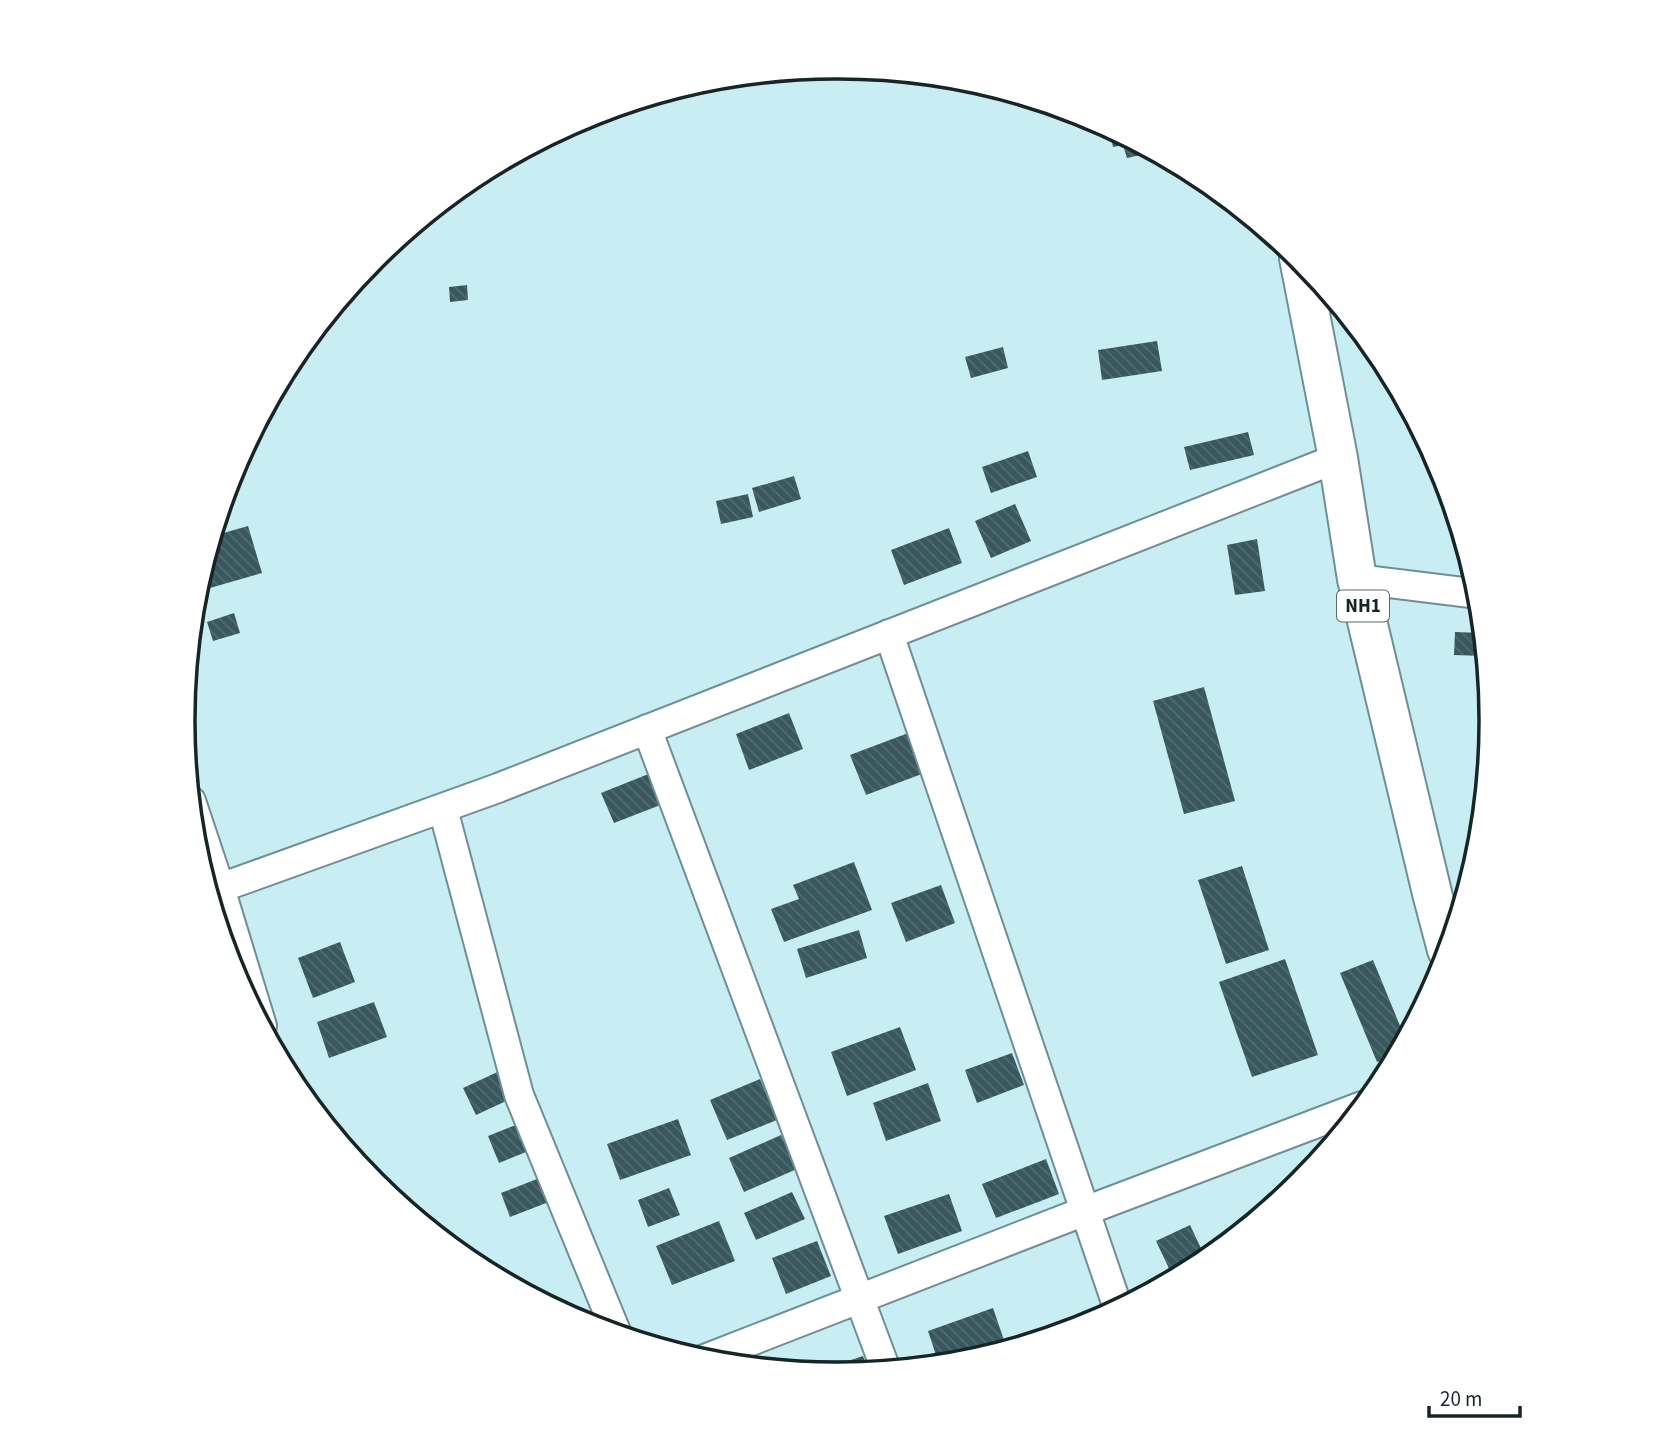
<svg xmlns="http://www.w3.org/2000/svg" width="1674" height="1441" viewBox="0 0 1674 1441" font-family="'Source Sans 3',sans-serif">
	<defs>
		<pattern id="building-back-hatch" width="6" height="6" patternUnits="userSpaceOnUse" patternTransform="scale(1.75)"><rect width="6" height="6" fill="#38585d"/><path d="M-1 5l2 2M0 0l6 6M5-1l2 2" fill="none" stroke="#526c70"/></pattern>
	</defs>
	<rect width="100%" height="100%" fill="#c8edf3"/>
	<path fill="url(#building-back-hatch)" d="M1116 132 1132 140 1154 152 1127 158 1123 145 1113 147 1110 133Z
		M467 285 468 300 450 302 449 287Z
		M1157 341 1162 371 1102 380 1098 350Z
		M1003 347 1008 368 971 378 965 357Z
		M1412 415 1421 432H1412Z
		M1248 432 1254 455 1190 470 1184 447Z
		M1028 451 1037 477 991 493 982 467Z
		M794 476 801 499 759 512 752 488Z
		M748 494 753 517 721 524 716 501Z
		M1015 504 1031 541 991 558 975 521Z
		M248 526 262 573 196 592 213 536Z
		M949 528 962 563 904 585 891 550Z
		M1257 539 1265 591 1235 595 1227 545Z
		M234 613 240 633 213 641 207 622Z
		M1455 632 1482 633 1485 656 1454 655Z
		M1485 661 1489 698H1481L1479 662Z
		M1204 687 1235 801 1184 814 1153 701Z
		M789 713 803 749 749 770 736 734Z
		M911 732 927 772 866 795 850 755Z
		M651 773 663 804 614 823 601 793Z
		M854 862 872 910 784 942 771 909 799 899 793 885Z
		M1242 866 1269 950 1226 964 1198 880Z
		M941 885 955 923 906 942 891 903Z
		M859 930 867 958 806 978 797 949Z
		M340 942 355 982 313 998 298 958Z
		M1285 959 1318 1055 1252 1077 1219 982Z
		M1373 960 1405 1038 1397 1054 1377 1062 1340 973Z
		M374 1002 387 1037 329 1058 317 1022Z
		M900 1027 916 1070 847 1096 831 1052Z
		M1012 1053 1024 1085 977 1103 965 1070Z
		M506 1068 519 1095 476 1115 463 1088Z
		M760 1079 777 1120 727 1140 710 1100Z
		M928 1083 941 1121 886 1141 873 1103Z
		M678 1119 691 1155 620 1180 607 1144Z
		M521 1123 531 1150 499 1163 488 1136Z
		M781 1135 797 1169 744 1192 729 1158Z
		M1046 1159 1059 1194 996 1218 982 1184Z
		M545 1176 554 1200 510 1217 501 1193Z
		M669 1188 680 1215 648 1227 638 1200Z
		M792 1192 805 1219 756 1240 744 1213Z
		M949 1194 962 1231 898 1254 884 1216Z
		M719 1221 735 1261 672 1285 656 1246Z
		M1190 1225 1206 1259 1200 1264 1174 1279 1156 1241Z
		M817 1241 831 1276 786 1294 772 1258Z
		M993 1308 1007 1349 964 1362 939 1364 928 1331Z
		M863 1356 869 1371 837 1374 815 1372Z"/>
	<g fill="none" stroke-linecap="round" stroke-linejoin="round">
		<defs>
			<path id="street" d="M1357 579 1479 594
				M889 634 1118 1308
				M647 729 886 1370
				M191 801 220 888 262 1026
				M443 809 519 1095 617 1334
				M209 892 498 788 1338 458
				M702 1360 1085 1211 1362 1106"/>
			<path id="highway" d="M1299 258 1338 458 1357 579 1433 897 1447 950"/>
		</defs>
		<use href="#street" stroke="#6d8f95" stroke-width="32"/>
		<use href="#highway" stroke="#6d8f95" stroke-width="42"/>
		<use href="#street" stroke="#fff" stroke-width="28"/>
		<use href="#highway" stroke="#fff" stroke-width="38"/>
	</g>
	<g text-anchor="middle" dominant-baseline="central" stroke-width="7" stroke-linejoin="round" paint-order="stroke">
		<rect fill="#fff" stroke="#5d6668" stroke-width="2" x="1337" y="590.5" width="52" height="31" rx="5"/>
		<g font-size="19" font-weight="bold" fill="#172527">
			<text x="1363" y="606">NH1</text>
		</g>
	</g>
	<path d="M0 0H1674V1441H0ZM836 79H838A641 641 0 0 1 1479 720V721A641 641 0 0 1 838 1362H836A641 641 0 0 1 195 721V720A641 641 0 0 1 836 79Z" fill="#fff" fill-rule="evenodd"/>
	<path fill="none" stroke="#172527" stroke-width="3.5" d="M836 79H838A641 641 0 0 1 1479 720V721A641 641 0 0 1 838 1362H836A641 641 0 0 1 195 721V720A641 641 0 0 1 836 79Z"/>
	<path d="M1429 1406v10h91v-10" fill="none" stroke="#172527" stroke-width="3.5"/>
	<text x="1440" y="1406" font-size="21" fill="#172527" stroke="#ffffff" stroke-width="5" paint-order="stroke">20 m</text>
</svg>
